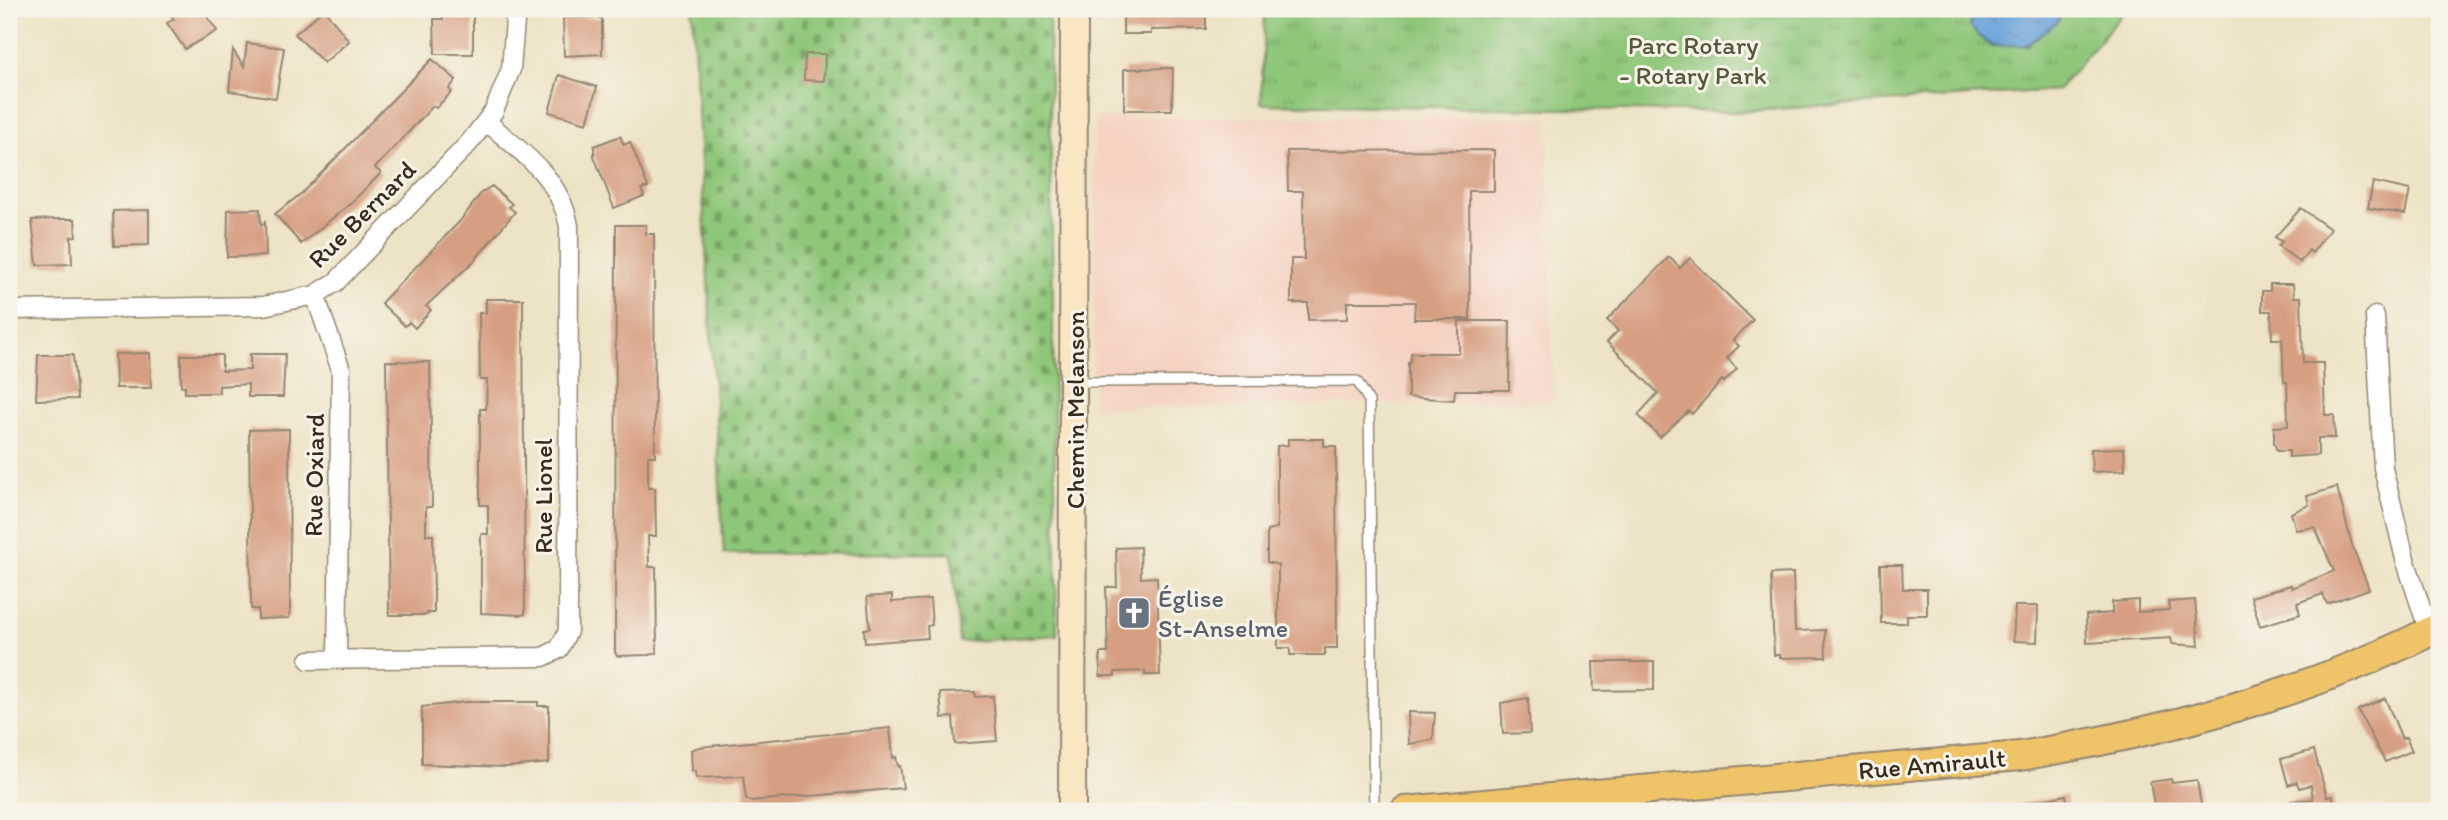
<svg xmlns="http://www.w3.org/2000/svg" width="2448" height="820" viewBox="0 0 2448 820" font-family="Itim,sans-serif">
	<defs>
		<pattern id="cemetery-stones" width="16" height="16" patternUnits="userSpaceOnUse" patternTransform="scale(1.75)"><rect width="16" height="16" fill="#8fc77a"/><path d="M2 7V4a2 2 0 0 1 4 0v3zM10 15v-3a2 2 0 0 1 4 0v3z" fill="#76a263"/></pattern>
		<pattern id="park-tufts" width="24" height="20" patternUnits="userSpaceOnUse" patternTransform="scale(1.75)"><rect width="24" height="20" fill="#8fc77a"/><path d="M3 7l-1-3M5 7V3M7 7l1-3M15 17l-1-3M17 17v-4M19 17l1-3" fill="none" stroke="#76a263"/></pattern>
		<pattern id="water-ripples" width="26" height="14" patternUnits="userSpaceOnUse" patternTransform="scale(1.75)"><rect width="26" height="14" fill="#6ca4db"/><path d="M2 4q2-2 4 0t4 0M15 11q2-2 4 0t4 0" fill="none" stroke="#5a86b1"/></pattern>
	</defs>
	<rect width="100%" height="100%" fill="#f7f3e8"/>
	<filter id="ink" filterUnits="userSpaceOnUse"><feTurbulence type="fractalNoise" baseFrequency=".0143" numOctaves="2"/><feDisplacementMap in="SourceGraphic" scale="14" xChannelSelector="R" yChannelSelector="G"/><feConvolveMatrix kernelMatrix="1 2 1 2 8 2 1 2 1" color-interpolation-filters="sRGB"/></filter>
	<filter id="wash" filterUnits="userSpaceOnUse"><feTurbulence type="fractalNoise" baseFrequency=".00686" numOctaves="4" result="noise"/><feDisplacementMap in="SourceGraphic" scale="28" xChannelSelector="R" yChannelSelector="G"/><feGaussianBlur stdDeviation="1.57" result="paint"/><feColorMatrix in="noise" values="0 0 0 0 0 0 0 0 0 0 0 0 0 0 0 0 0 1.4 0 .05"/><feComposite in="paint" operator="in"/></filter>
	<g filter="url(#wash)">
		<rect width="100%" height="100%" fill="#ede3c5"/>
		<path fill="#f5d2c2" d="M1095 117 1547 118 1553 401 1093 408Z"/>
		<path fill="url(#cemetery-stones)" stroke="#65784c" stroke-width="2" d="M692 9H1049L1057 635 959 642 952 553 724 554Z"/>
		<path fill="url(#park-tufts)" stroke="#65784c" stroke-width="2" d="M1265 9H2126L2058 90 1735 112 1261 104Z"/>
		<path fill="url(#water-ripples)" stroke="#54677c" stroke-width="2" d="M1974 9H2063L2058 21 2027 45 1990 46 1970 27Z"/>
		<g id="blocks">
			<path fill="#d79f82" d="M182 9H202L217 31 185 49 167 23 174 19 171 16Z
				M324 9 349 41 324 63 295 34Z
				M443 9 473 10V54H435L434 19H443Z
				M1123 9H1206V29L1151 30V34H1123Z
				M563 17 602 18V54L564 56Z
				M247 43 284 48 276 98 229 91 233 50 244 67Z
				M805 54H825L824 81 804 80Z
				M432 59 456 80 449 89 452 92 436 108 433 106 375 168 381 173 351 203 301 244 275 214 302 193Z
				M1173 68 1172 110H1124V69Z
				M559 75 597 87 587 123 549 112Z
				M620 136 624 145 630 142 648 187 641 189 644 196 614 208 594 156V146Z
				M1494 150V191H1469L1470 319H1414L1415 302H1347V319L1308 320V303H1291V259H1304L1303 191H1288L1287 151Z
				M2373 182 2410 190 2405 214 2368 208Z
				M492 186 512 204 509 207 515 212 474 261 426 306 431 310 415 328 409 322 405 326 381 303 460 221 482 192Z
				M2301 208 2330 229 2312 253 2309 250 2300 262 2278 246 2282 242 2275 237Z
				M260 209 261 226 265 222 266 256 227 257 228 210Z
				M149 210V245L114 246 113 211Z
				M60 219H75L76 236 71 237 72 264 37 265 32 220Z
				M616 225H646V234H654L655 456H648V488H655L656 536H648L649 567H656L657 653 649 655 617 656 615 652Z
				M1669 257 1680 268 1690 258 1753 320 1733 340 1739 346 1727 358 1737 369 1724 382 1722 380 1692 414 1689 411 1660 437 1638 415 1658 393 1607 342 1618 331 1607 320Z
				M2270 284H2293L2294 297H2301L2303 363H2323L2325 415H2334L2335 438H2318V455L2289 457V451H2277L2274 443V427L2288 426 2287 382H2284L2282 339H2272L2271 311H2262V291H2270Z
				M486 299H523L525 614 522 615 481 613V534H488V505H480V409H486L487 380H480L479 313H486Z
				M1459 321H1510L1509 390H1455L1454 400 1408 397V362H1410L1411 353H1459Z
				M150 353 151 388H116L115 354Z
				M250 354H285L283 397H248V384L219 386V393H185V386H181V355H222V371L250 370Z
				M38 355H73L77 399 36 400Z
				M386 361 430 362 432 507H426V535H433L434 597V613H427V615H389Z
				M289 429 290 610 289 618 258 619V609H251L249 430Z
				M1288 439H1324V446H1336L1337 648H1325V655H1290V648H1278V565L1267 562V531L1277 528V446L1288 445Z
				M2124 448 2125 470 2092 472 2091 449Z
				M2337 487 2352 545 2369 589 2327 604 2323 594 2297 603 2300 614 2260 626 2251 597 2291 585 2292 588 2334 571 2315 527 2296 530 2291 513 2309 505 2307 496Z
				M1140 547 1141 578 1157 577 1160 675H1145V671L1115 672V676H1100V653H1108L1106 587H1117L1116 548Z
				M1880 565H1902L1903 589H1927V615H1907V623H1881Z
				M1793 573 1795 631 1825 630 1826 657 1780 658V655H1774L1771 574Z
				M892 595V602L930 599 932 625 927 626 928 638 865 643 864 629 870 628 867 597Z
				M2138 600V612L2169 610 2168 602 2195 600 2199 646 2172 644 2171 638 2087 643 2086 615 2112 613V602Z
				M2015 606H2038L2037 642 2013 641Z
				M1593 662H1654V690L1594 691Z
				M975 692 976 697 993 696 997 741 955 744 953 717 942 718 940 693Z
				M1528 698 1530 733 1503 734 1501 703Z
				M2385 698 2402 739 2406 737 2412 751 2385 762 2358 710Z
				M466 702H538V706H549V763L507 767 422 764V707Z
				M1408 712 1435 713 1433 740 1409 744Z
				M890 728 893 758 896 757 898 767 900 766 903 788 751 801 746 799 743 776 696 778 695 771H692L691 750 699 747Z
				M2314 750 2327 797 2333 796 2335 811H2291V801L2313 799 2311 785 2299 788 2297 782 2288 785 2281 759Z
				M2171 779 2172 783 2197 780 2201 805 2180 808 2181 811H2155L2150 782Z
				M2066 795 2069 811H2022L2021 804Z"/>
		</g>
	</g>
	<g filter="url(#ink)">
		<use href="#blocks" fill-opacity="0" stroke="#948672" stroke-width="2"/>
		<g fill="none" stroke-linecap="round" stroke-linejoin="round">
			<defs>
				<path id="lane" d="M1075 382 1357 381 1369 401 1374 811"/>
				<path id="street" d="M315 295 341 370 337 659
					M9 310 263 306 315 295 336 282 469 143 494 111 511 69 516 9
					M2375 316 2383 468 2405 559 2429 632
					M309 660 543 657 559 649 568 631 569 226C560 177 522 153 486 121"/>
				<path id="secondary" d="M1072 811 1074 9"/>
				<path id="primary" d="M1405 811 2020 756C2164 732 2308 694 2439 627"/>
			</defs>
			<use href="#lane" stroke="#948672" stroke-width="12"/>
			<use href="#street" stroke="#948672" stroke-width="21"/>
			<use href="#secondary" stroke="#948672" stroke-width="30"/>
			<use href="#primary" stroke="#948672" stroke-width="32"/>
			<use href="#lane" stroke="#fff" stroke-width="9"/>
			<use href="#street" stroke="#fff" stroke-width="18"/>
			<use href="#secondary" stroke="#f9e7c3" stroke-width="26"/>
			<use href="#primary" stroke="#efc469" stroke-width="28"/>
		</g>
	</g>
	<defs>
		<symbol id="church-square" viewBox="-11 -11 22 22"><rect x="-9" y="-9" width="18" height="18" rx="4" fill="#6b7280" stroke="#f7f3e8"/><path d="M-1.2-6h2.4v3.5h3.3v2.4h-3.3V6h-2.4V-.1h-3.3v-2.4h3.3Z" fill="#fff"/></symbol>
	</defs>
	<g fill-rule="evenodd">
		<use href="#church-square" x="1115" y="594" width="38" height="38"/>
	</g>
	<g text-anchor="middle" dominant-baseline="central" stroke-width="6" stroke-linejoin="round" paint-order="stroke">
		<g font-size="26" fill="#54593a" stroke="#f7f3e8">
			<text x="1693" y="45">Parc Rotary<tspan x="1693" dy="30">- Rotary Park</tspan></text>
		</g>
		<g font-size="26" fill="#3b2a1e" stroke="#f7f3e8">
			<text transform="translate(362 214) rotate(-45)">Rue Bernard</text>
			<text transform="translate(1075 410) rotate(-90)">Chemin Melanson</text>
			<text transform="translate(314 475) rotate(-89)">Rue Oxiard</text>
			<text transform="translate(543 496) rotate(-90)">Rue Lionel</text>
			<text transform="translate(1932 764) rotate(-5)">Rue Amirault</text>
		</g>
		<g font-size="26" fill="#5b616d" stroke="#f7f3e8" text-anchor="start">
			<text x="1158" y="598">Église<tspan x="1158" dy="30">St-Anselme</tspan></text>
		</g>
	</g>
	<rect width="2448" height="820" fill="none" stroke="#f7f3e8" stroke-width="35"/>
</svg>
